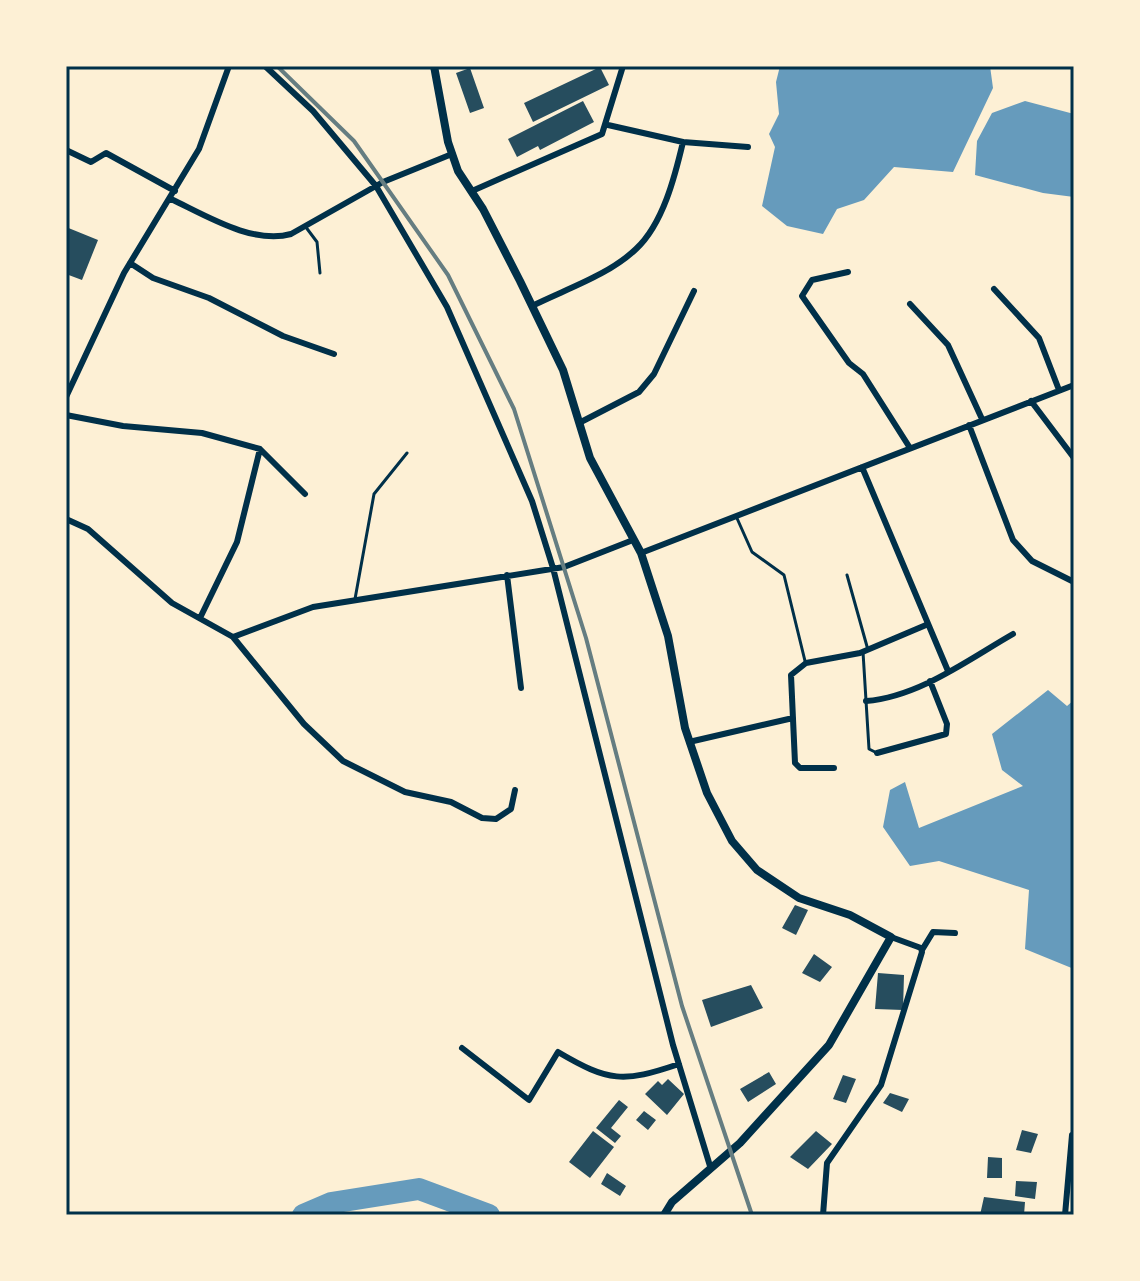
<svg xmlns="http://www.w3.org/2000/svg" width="1140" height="1281" viewBox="0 0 1140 1281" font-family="'IBM Plex Serif',serif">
	<rect width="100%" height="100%" fill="#fdf0d5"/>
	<path fill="#669bbc" d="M780 66H990L993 88 953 172 894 167 864 200 837 209 823 234 787 226 762 206 775 147 769 134 779 114 776 82Z
		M1025 101 1074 114V197L1043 193 975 175 977 141 992 113Z
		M1048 690 1067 706 1074 700V969L1025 949 1029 890 939 861 910 866 883 827 890 790 905 782 919 828 1023 786 1002 770 992 734Z"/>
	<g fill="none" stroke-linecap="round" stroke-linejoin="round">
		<path stroke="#669bbc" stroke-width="22" d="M303 1215 331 1203 419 1189 489 1215"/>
	</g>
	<path fill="#264d5e" d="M600 67 609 85 533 122 524 103Z
		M470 68 484 108 470 113 456 73Z
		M583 101 594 122 540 150 538 146 517 157 508 139Z
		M66 227 98 240 82 280 66 274Z
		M795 905 808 910 796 935 782 928Z
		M814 954 832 967 820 982 802 973Z
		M878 973 904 975 903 1010 875 1009Z
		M751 985 763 1008 711 1027 702 1000Z
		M769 1072 776 1084 748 1102 740 1089Z
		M843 1075 856 1079 846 1103 833 1099Z
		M668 1079 684 1094 667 1115 645 1094 658 1081 662 1085Z
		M890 1093 909 1099 902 1112 883 1103Z
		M619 1100 628 1107 611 1128 621 1136 615 1143 596 1128Z
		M644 1111 656 1120 648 1130 636 1120Z
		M1022 1130 1038 1134 1031 1153 1016 1150Z
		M593 1131 614 1147 590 1178 569 1162Z
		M816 1131 832 1144 808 1169 790 1157Z
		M988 1157 1002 1158V1178H987Z
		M607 1173 626 1186 620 1196 601 1184Z
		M1016 1181 1037 1182 1035 1199 1015 1196Z
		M984 1197 1025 1202 1024 1215H980Z"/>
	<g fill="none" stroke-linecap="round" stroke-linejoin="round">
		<path stroke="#003049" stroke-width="3" d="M305 226 317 242 320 273
			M736 516 752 552 784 575 805 661
			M847 575 868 650
			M355 599 374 494 407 453
			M863 652 869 749 875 752"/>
		<path stroke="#003049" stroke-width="6" d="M265 66 313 111 376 186 447 307 532 501 553 568 673 1045 710 1166
			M608 125 683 142 748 147
			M66 150 91 162 106 153 175 191
			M472 191 602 134 623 66
			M171 199C205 215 253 245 291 234L383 182 452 154
			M130 263 153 278 209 298 283 336 334 354
			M848 272 812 280 802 296 849 363 863 374 910 448
			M994 289 1039 338 1059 390
			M910 304 948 345 982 419
			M532 306C566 289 609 275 636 249 663 224 675 176 683 142
			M66 397 124 273 199 149 229 66
			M1031 401 1074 458
			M66 415 123 426 202 433 260 449 305 494
			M579 423 639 392 654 374 694 291
			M969 425 1013 540 1032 561 1074 582
			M862 467 948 671
			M66 519 88 529 172 603 233 637 304 724 343 761 405 792 451 802 482 818 496 819 511 809 515 790
			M641 553 1074 385
			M507 575 521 688
			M200 618 237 542 260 449
			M233 637 313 607 564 567 633 540
			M866 701C919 697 969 659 1013 634
			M689 742 793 718
			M877 753 946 734 947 724 930 681
			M834 768H800L795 763 791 675 806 663 860 653 926 625
			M922 950 933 932 955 933
			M462 1048 529 1100 558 1052C609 1082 623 1083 679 1064
			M823 1215 827 1163 881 1085 922 952 921 948 891 937
			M1065 1215 1072 1135"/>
		<path stroke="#003049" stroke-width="8" d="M434 66 448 142 458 171 483 209 520 281 563 370 590 458 641 553 668 636 685 728 707 793 732 841 757 870 799 898 850 915 891 937 829 1045 740 1143 672 1202 664 1215"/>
		<path stroke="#657d81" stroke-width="4" d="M277 66 354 141 448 275 514 409 586 638 682 1006 752 1215"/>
	</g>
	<rect width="1140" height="1281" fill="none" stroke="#fdf0d5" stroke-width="136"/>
	<rect x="68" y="68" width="1004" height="1145" fill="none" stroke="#003049" stroke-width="3"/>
</svg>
